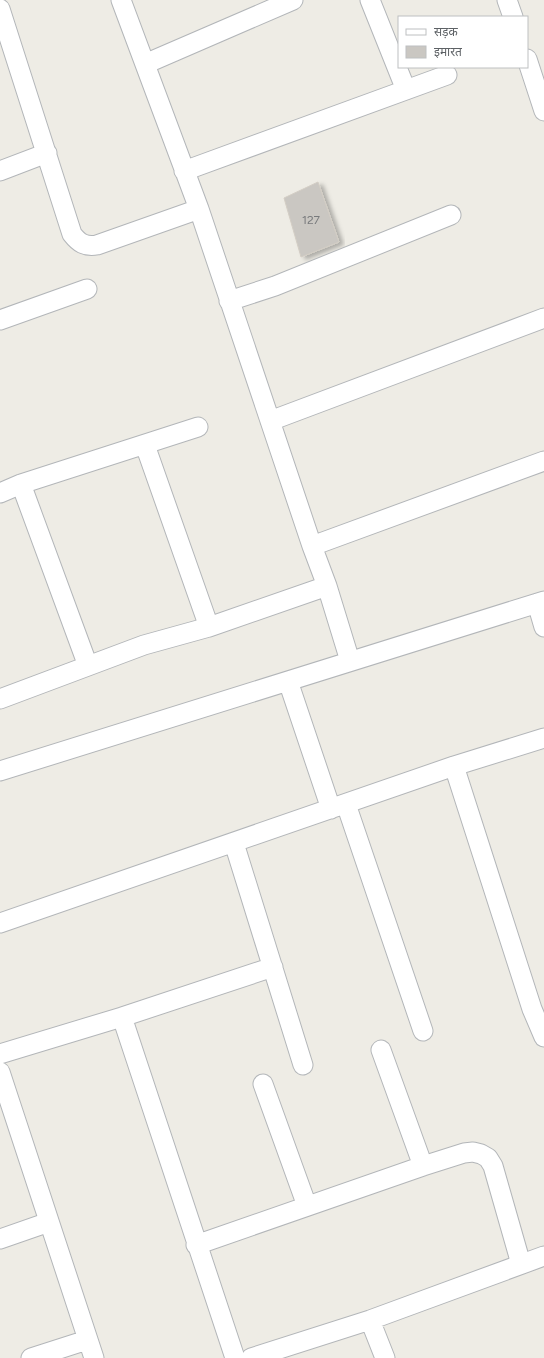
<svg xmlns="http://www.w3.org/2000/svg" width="544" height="1358" viewBox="0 0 544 1358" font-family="Figtree,'Noto Sans Devanagari',sans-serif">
	<defs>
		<filter id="shadow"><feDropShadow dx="4.5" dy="2.5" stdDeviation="2" flood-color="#0004"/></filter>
	</defs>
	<rect width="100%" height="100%" fill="#eeece5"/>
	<path fill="#cac7c2" stroke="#d3cdc4" filter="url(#shadow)" d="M318 182 339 242 301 257 284 198Z"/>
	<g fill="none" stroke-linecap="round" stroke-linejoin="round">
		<defs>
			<path id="street" d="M121 0 199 209 312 546 327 586 350 661
				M370 0 406 90
				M507 0 513 17
				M0 9 72 234C79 243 85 247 97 245L199 209
				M527 59 544 111
				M145 64 293 0
				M0 171 47 153
				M184 171 447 75
				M229 301 275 286 451 215
				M0 320 87 289
				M270 421 544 318
				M145 445 209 627
				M21 484 88 666
				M0 493 21 484 198 427
				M312 546 544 461
				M537 603 544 627
				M288 681 331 809
				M0 699 144 645 209 627 327 586
				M454 766 532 1009 544 1037
				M0 771 544 601
				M346 804 423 1031
				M234 843 303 1065
				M0 923 454 766 544 738
				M122 1017 235 1358
				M381 1050 423 1166
				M0 1054 122 1017 273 967
				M0 1072 94 1358
				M263 1084 307 1206
				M0 1239 49 1222
				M196 1245 423 1166 464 1153 473 1152 481 1154 488 1158 493 1166 521 1264
				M370 1320 385 1358
				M31 1358 87 1340
				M251 1358 370 1320 544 1256"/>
		</defs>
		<use href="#street" stroke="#b3b6b9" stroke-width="21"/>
		<use href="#street" stroke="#fff" stroke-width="19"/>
	</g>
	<g text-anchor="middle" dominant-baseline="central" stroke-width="3.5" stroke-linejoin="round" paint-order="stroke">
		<g font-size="12" fill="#787a7c">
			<text x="311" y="220">127</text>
		</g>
	</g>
	<rect x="398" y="16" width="130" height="52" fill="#ffffff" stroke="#bec0c1"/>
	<rect x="406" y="29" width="20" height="6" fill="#ffffff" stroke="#bec0c1"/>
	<text x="434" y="36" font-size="12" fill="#5d6165">सड़क</text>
	<rect x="406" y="46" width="20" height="12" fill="#cac7c2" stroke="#bec0c1"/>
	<text x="434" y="56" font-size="12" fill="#5d6165">इमारत</text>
</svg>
